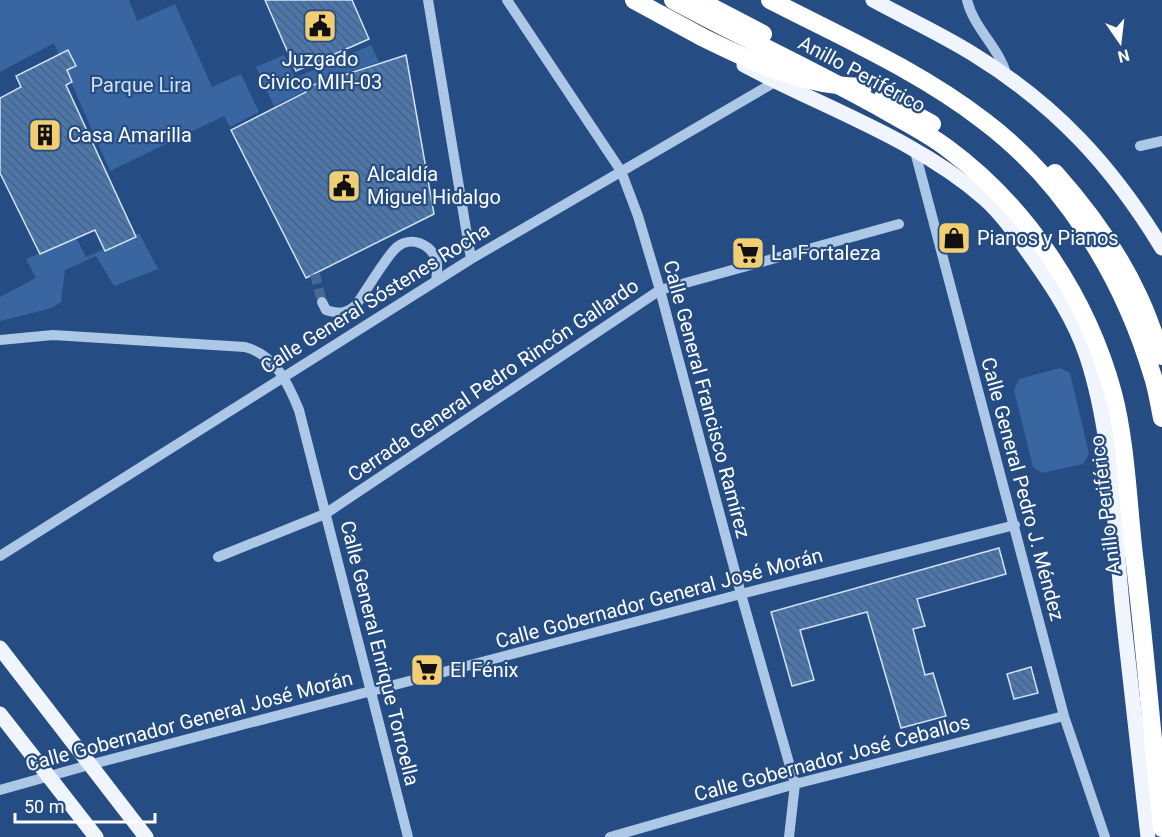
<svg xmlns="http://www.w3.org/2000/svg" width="1162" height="837" viewBox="0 0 1162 837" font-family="Roboto,sans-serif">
	<defs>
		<pattern id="building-back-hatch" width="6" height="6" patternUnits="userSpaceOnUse" patternTransform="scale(1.5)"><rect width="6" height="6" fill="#4d76ab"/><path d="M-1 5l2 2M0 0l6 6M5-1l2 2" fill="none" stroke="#4c617c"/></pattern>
	</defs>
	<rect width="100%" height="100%" fill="#254d83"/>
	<path fill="#3966a0" d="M0 0H129L137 21 175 4 212 87 241 74 259 112 230 127 224 116 110 171 54 43 0 72Z
		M371 45 379 62 330 78 274 106 256 67 284 55 295 78Z
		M139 233 158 269 114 286 96 256 65 270 61 302 52 308 0 321V297L36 278 26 259 76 238 86 257Z
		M1060 368 1070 373 1089 454 1083 464 1042 473 1033 467 1014 390 1019 379Z"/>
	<path fill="url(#building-back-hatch)" stroke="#d1e1f6" stroke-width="1.5" d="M265 0H352L369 39 296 71Z
		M68 50 76 66 67 70 72 82 66 85 136 237 105 251 95 230 40 254 0 173V98L21 87 16 76Z
		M406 55 434 214 306 278 231 130 306 92 304 88Z
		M999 548 1006 574 917 599 925 626 913 629 925 675 933 673 946 716 901 728 867 612 800 630 814 680 792 686 771 612Z
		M1031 667 1038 693 1014 699 1007 674Z"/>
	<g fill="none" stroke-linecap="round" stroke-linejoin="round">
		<path stroke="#466896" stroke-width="10" stroke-dasharray="10 5" stroke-linecap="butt" d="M315 274 322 302"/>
		<path stroke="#adc7e7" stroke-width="10" d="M428 0 471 259
			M507 0 621 171 638 216 660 290 741 594 795 784 789 837
			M967 0C974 29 999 47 1007 76
			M1140 146 1162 141
			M914 148 1064 716 1105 837
			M322 302 326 310C339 314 346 314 356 305 365 293 387 255 397 247 406 240 417 240 427 247 439 256 438 268 436 281
			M0 340 53 335 245 347C275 355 288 383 299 410L408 837
			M0 556 471 259 775 82
			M218 557 325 514 660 290 899 224
			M0 790 89 765 741 594 1015 525
			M610 837 795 784 1064 716"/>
		<path stroke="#eff4fd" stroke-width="15" d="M873 0C906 18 941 34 973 54 1056 105 1112 166 1162 248
			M744 65C824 108 915 138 985 199 1004 216 1018 238 1033 259 1054 289 1074 319 1086 354 1112 431 1114 524 1122 604 1130 682 1139 760 1148 837
			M0 648 146 837
			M0 714 96 837"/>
		<path stroke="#fff" stroke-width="18" d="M634 0 702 37
			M673 0C741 37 811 69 879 107 901 120 926 132 947 148 1027 207 1087 297 1113 393 1126 442 1128 504 1134 555 1145 646 1152 737 1162 828
			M770 0C842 37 919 71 984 121 1065 182 1123 277 1152 374 1157 388 1159 404 1162 418
			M700 1 763 34
			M883 97 932 124
			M1055 173C1088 210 1117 250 1138 295 1148 315 1154 336 1162 356"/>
		<path stroke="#fff" stroke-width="18" d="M702 37C757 64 801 86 863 87"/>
	</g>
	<defs>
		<symbol id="civic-square" viewBox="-11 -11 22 22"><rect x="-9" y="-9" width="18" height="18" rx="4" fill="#f1ce71" stroke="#254d83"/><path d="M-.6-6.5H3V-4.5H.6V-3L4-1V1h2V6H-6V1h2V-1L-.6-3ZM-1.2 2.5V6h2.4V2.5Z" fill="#111"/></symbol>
		<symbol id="building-square" viewBox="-11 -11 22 22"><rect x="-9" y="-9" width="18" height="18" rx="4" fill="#f1ce71" stroke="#254d83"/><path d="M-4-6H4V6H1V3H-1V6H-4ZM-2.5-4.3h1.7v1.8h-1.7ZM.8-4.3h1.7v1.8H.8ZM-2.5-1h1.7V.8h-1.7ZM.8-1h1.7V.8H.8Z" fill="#111"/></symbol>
		<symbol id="shop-square" viewBox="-11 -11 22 22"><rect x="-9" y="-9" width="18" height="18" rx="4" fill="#f1ce71" stroke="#254d83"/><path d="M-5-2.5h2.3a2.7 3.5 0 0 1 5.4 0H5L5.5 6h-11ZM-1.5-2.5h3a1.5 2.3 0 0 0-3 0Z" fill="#111"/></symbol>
		<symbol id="supermarket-square" viewBox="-11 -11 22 22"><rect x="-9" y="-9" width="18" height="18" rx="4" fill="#f1ce71" stroke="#254d83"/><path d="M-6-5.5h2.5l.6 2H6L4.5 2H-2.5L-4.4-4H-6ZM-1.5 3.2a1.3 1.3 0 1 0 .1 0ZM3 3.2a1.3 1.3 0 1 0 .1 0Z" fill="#111"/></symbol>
	</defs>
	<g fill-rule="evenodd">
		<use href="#civic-square" x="301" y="7" width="38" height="38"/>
		<use href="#building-square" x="26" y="116" width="38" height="38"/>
		<use href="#civic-square" x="325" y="167" width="38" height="38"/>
		<use href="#shop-square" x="935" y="219" width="38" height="38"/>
		<use href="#supermarket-square" x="729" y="234" width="38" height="38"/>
		<use href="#supermarket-square" x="408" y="651" width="38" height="38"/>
	</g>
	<g text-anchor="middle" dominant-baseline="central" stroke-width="4.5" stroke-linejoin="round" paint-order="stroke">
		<g font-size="20" fill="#fff" stroke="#254d83" text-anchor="start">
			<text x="320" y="59" text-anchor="middle">Juzgado<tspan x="320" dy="23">Civico MIH-03</tspan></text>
			<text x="68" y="135">Casa Amarilla</text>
			<text x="367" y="174">Alcaldía<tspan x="367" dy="23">Miguel Hidalgo</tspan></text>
			<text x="977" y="238">Pianos y Pianos</text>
			<text x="771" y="253">La Fortaleza</text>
			<text x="450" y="670">El Fénix</text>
		</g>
		<g font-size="20" fill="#fff" stroke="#254d83">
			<text transform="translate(862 74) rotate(28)">Anillo Periférico</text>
			<text transform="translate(375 298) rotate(-32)">Calle General Sóstenes Rocha</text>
			<text transform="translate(493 380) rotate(-34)">Cerrada General Pedro Rincón Gallardo</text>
			<text transform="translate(707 399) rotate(75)">Calle General Francisco Ramírez</text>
			<text transform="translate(1023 489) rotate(75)">Calle General Pedro J. Méndez</text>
			<text transform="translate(1105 505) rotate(-97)">Anillo Periférico</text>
			<text transform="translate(659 598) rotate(-15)">Calle Gobernador General José Morán</text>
			<text transform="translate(380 653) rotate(76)">Calle General Enrique Torroella</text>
			<text transform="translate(189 721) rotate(-15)">Calle Gobernador General José Morán</text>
			<text transform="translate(832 758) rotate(-15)">Calle Gobernador José Ceballos</text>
		</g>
		<g font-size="20" fill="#d1e1f6" stroke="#254d83">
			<text x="141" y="85">Parque Lira</text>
		</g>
	</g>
	<g transform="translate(1120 42) rotate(166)" stroke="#254d83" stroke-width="4.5" paint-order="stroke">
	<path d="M0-4.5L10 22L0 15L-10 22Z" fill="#ffffff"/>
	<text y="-9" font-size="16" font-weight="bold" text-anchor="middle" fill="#ffffff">N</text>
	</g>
	<path d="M15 813v9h140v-9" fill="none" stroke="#ffffff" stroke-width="3"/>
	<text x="24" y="813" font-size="18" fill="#ffffff" stroke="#254d83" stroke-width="4.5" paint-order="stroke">50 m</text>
</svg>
